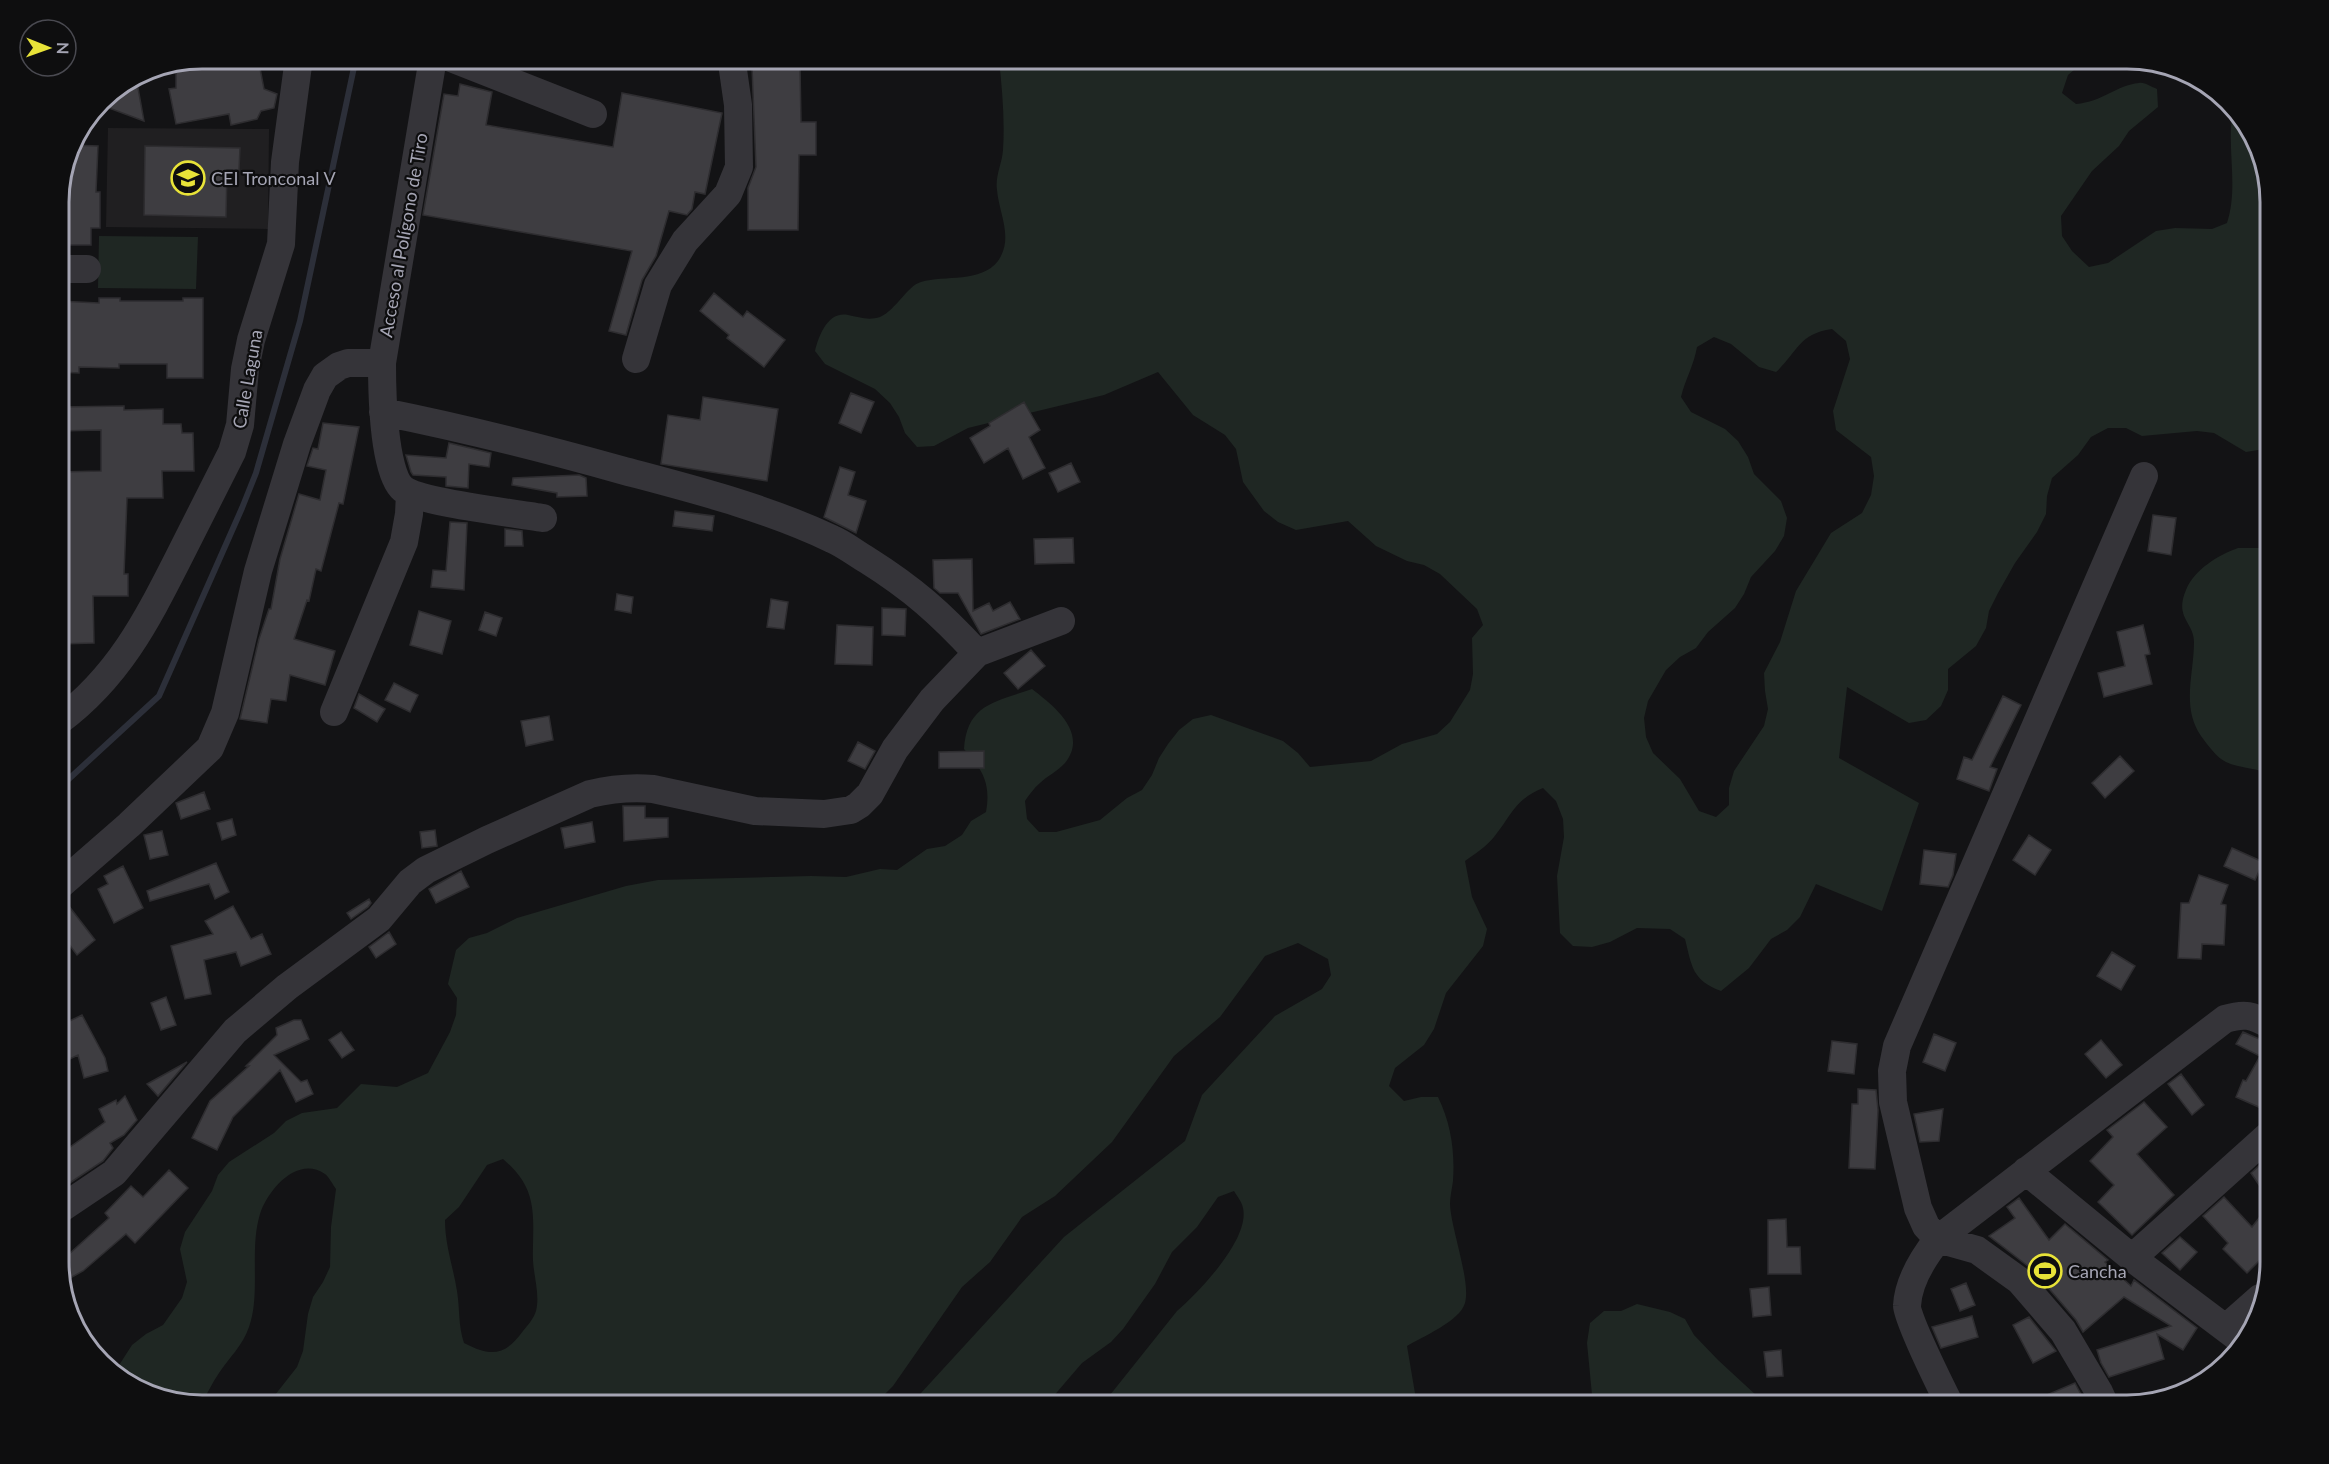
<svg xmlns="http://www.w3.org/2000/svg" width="2329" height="1464" viewBox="0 0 2329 1464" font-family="Lato,sans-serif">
	<rect width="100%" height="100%" fill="#131315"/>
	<path fill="#201f21" d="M108 128 269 129 268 229 106 227Z"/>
	<path fill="#1f2723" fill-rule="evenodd" d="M999 59H2087L2068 75 2062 93 2076 104C2102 102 2117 85 2139 83 2145 82 2151 87 2157 89L2158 107 2129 131 2119 146 2092 171 2061 216 2062 236 2072 251 2089 267 2108 263 2156 231 2175 228 2212 229 2227 223C2239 186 2226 148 2233 111L2251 130 2270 201V448L2246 452 2214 433 2197 431 2142 436 2126 428H2108L2091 437 2078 455 2052 478 2047 496 2046 514 2037 532 2015 563 1998 593 1989 611 1986 628 1976 646 1948 669V690L1941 706 1926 720 1909 723 1847 687 1839 758 1919 803 1882 911 1816 884 1800 917 1787 930 1771 939 1749 968 1721 991C1692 980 1692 967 1685 939L1670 929 1637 928 1610 942 1592 947 1573 946 1560 933 1557 876 1564 837 1563 819 1556 801 1543 788C1514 800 1512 815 1494 837 1487 846 1475 854 1465 861L1472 897 1487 929 1483 946 1446 993 1434 1029 1424 1045 1395 1068 1389 1086 1404 1101 1421 1097H1438C1451 1124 1455 1151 1453 1181 1452 1189 1450 1196 1450 1204 1451 1229 1471 1281 1465 1303 1460 1321 1422 1337 1407 1346L1417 1405H1102L1177 1311C1199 1292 1250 1239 1243 1208 1242 1202 1237 1196 1234 1191L1218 1197 1197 1227 1172 1252 1155 1284 1123 1329 1111 1342 1082 1363 1046 1405H910L1064 1237 1185 1141 1202 1095 1275 1016 1322 989 1331 975 1328 959 1298 943 1265 956 1220 1017 1174 1056 1112 1142 1055 1196 1022 1217 990 1262 962 1287 893 1386 874 1405H271L275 1395 297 1367 303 1351 308 1314 313 1297 323 1282 330 1267 331 1227 336 1189C333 1185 329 1177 325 1174 298 1155 268 1189 260 1214 249 1250 261 1294 249 1327 243 1345 229 1358 219 1373 212 1383 207 1395 200 1405L122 1382 114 1373 132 1345 146 1334 163 1325 182 1298 187 1282 180 1249 185 1232 212 1191 218 1175 229 1162 274 1133 286 1121 302 1113 337 1108 361 1084 397 1087 428 1073 450 1032 456 1015 457 998 448 984 456 950 469 938 487 933 517 918 626 886 658 880 811 876 846 877 880 869 897 870 927 849 945 846 962 835 971 821 986 812C991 784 983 770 964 749 967 704 995 702 1032 689 1054 706 1089 733 1065 763 1058 771 1047 776 1040 783 1034 788 1029 795 1025 801L1027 819 1039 832H1056L1100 820 1127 798 1142 790 1152 775 1159 758 1168 744 1179 730 1193 719 1211 715 1283 741 1298 753 1310 767 1371 761 1402 744 1437 734 1450 722 1470 690 1473 674 1472 638 1483 625 1477 609 1440 574 1424 565 1407 561 1376 546 1348 521 1296 530 1278 522 1264 511 1243 482 1236 449 1225 435 1193 415 1158 372 1104 395 968 428 934 446 917 447 905 433 899 417 890 403 875 389 825 364 815 351C819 335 828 311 848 315 859 317 868 321 880 317 896 310 907 286 921 282 945 275 981 283 998 261 1014 238 999 214 997 190 995 176 1002 164 1003 150 1005 119 1002 89 999 59ZM1832 329 1846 341 1850 359 1833 411 1836 430 1871 457 1874 476 1871 495 1862 513 1831 533 1796 591 1780 642 1764 673 1765 691 1768 709 1764 726 1734 771 1729 788V805L1716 817 1699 811 1680 779 1653 753 1646 737 1644 718 1648 701 1666 670 1680 657 1696 648 1708 632 1735 608 1744 594 1751 577 1775 551 1784 536 1787 518 1781 501 1754 474 1748 457 1738 441 1725 429 1691 412 1681 397C1685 380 1694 365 1697 347L1714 337 1731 344 1759 367 1776 372C1798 352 1798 334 1832 329ZM503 1159C512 1167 521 1176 526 1187 537 1210 532 1236 533 1261 534 1277 540 1295 536 1311 534 1318 528 1325 523 1331 505 1356 491 1357 464 1343 458 1325 460 1309 457 1291 453 1266 445 1245 445 1220L459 1207 487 1165Z
		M99 236 198 237 196 289 98 288Z
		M2238 548H2270V775C2257 767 2240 769 2226 762 2217 758 2207 744 2201 736 2181 707 2194 674 2194 642 2194 622 2174 618 2186 590 2194 570 2218 555 2238 548Z
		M1637 1304 1670 1312 1685 1319 1694 1335 1718 1360 1757 1396 1687 1405H1593L1587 1343 1590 1323 1604 1311H1621Z"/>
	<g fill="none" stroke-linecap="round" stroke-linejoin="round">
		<path stroke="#2c2f39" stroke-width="6" d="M59 788 159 696 242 508 256 473 300 321 356 58"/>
	</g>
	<path fill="#3e3d41" stroke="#2e2d30" stroke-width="1.5" d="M202 58H258L264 89 277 94 274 108 261 111 257 119 231 125 229 114 176 124 169 89 176 88V64Z
		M752 67H800L801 122H816V155H799L798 230H748V188L756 167Z
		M136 77 144 121 98 104 101 100Z
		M460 84 492 92 486 125 613 147 622 93 722 113 705 194 695 192 692 209 687 215 669 211 656 256 642 280 626 335 609 331 632 251 423 215 444 94 458 96Z
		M71 145 98 146 96 192H100V228H91V245H59V193Z
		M145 146 240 148 239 170H227L226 217 144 215Z
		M714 293 743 317 747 311 785 340 764 367 727 338 729 335 700 311Z
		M99 298H120V301H183V298H203V378H167V364H119V368L79 367V373L59 372V301L99 303Z
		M851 393 874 402 861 433 839 423Z
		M703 397 778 409 767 481 661 464 668 415 700 420Z
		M1024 402 1040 430 1029 437 1045 468 1023 479 1008 448 984 463 970 438 990 426 989 423Z
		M124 406V410L163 409V424H181L182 433H193L194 471H162L163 498H127L124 574H128V596H93L94 643 59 644V472L101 471V430L59 431V407Z
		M323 423 359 427 343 504 339 503 321 571 316 569 309 601 307 600 294 639 335 651 325 685 290 675 286 701 271 699 267 723 240 719 259 639 269 609H271L280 559 299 494 320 500 326 470 307 466 313 448 318 449Z
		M449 443 491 453 489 467 469 464 468 488 446 486V477L413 475 411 472 406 455 446 458Z
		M1071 463 1080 482 1058 492 1049 473Z
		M840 467 855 472 848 495 866 501 856 533 824 517Z
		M579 475 586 478 587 496 557 497V493L512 485 513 478Z
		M675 511 714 516 712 531 673 526Z
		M2153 515 2176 518 2171 555 2148 551Z
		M450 522 467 523 464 590 431 587 433 570 446 571Z
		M505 529 522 531 523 546H505Z
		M1073 538 1074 563 1035 564 1034 539Z
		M972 559 973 611 989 603 993 611 1010 602 1020 619 981 634 958 593H940L934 588 933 560Z
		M617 594 633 597 631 613 615 610Z
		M771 599 788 602 784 629 767 627Z
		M882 608 906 609 905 636 882 635Z
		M419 611 451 621 442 654 410 645Z
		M485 612 502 618 496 636 479 630Z
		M837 625 873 627 872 665 835 664Z
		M2143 625 2150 654 2145 655 2152 684 2104 697 2098 673 2125 666 2117 632Z
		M1031 650 1045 666 1018 689 1004 673Z
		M394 683 418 695 410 712 385 700Z
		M359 694 385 709 377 722 354 708Z
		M2003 696 2021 705 1990 767 1997 769 1989 791 1957 779 1964 757 1972 760Z
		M549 716 553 740 526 746 521 721Z
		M858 742 875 751 865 769 848 761Z
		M984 751V768H939V752Z
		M2120 756 2134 771 2105 798 2092 783Z
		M204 792 210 809 181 819 176 803Z
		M623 806H645V818H668V837L624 841Z
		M232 819 236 835 222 840 217 823Z
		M592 822 595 842 565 848 561 828Z
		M435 830 437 846 422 848 420 832Z
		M162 831 168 855 150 859 144 835Z
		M2029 835 2051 850 2035 875 2013 860Z
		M2232 848 2263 862 2255 880 2224 866Z
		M1924 850 1956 854 1953 875 1948 887 1920 884Z
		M216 863 229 892 215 899 209 884 150 901 147 891Z
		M123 866 143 908 114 923 98 889 108 884 104 876Z
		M461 871 469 887 436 903 429 889Z
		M2199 875 2228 885 2221 904 2226 905 2224 945 2202 944 2201 959 2178 958 2181 903H2189Z
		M369 899 371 903 368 907 351 919 347 913Z
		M65 901 95 940 77 955 59 931V902Z
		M233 906 251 939 262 934 271 954 241 966 236 952 204 960 211 994 185 999 171 946 213 934 205 921Z
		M389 932 396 944 376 958 369 947Z
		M2112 952 2135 966 2121 990 2097 976Z
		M166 997 176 1025 161 1030 151 1003Z
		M82 1015 105 1058 108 1071 84 1078 78 1055 59 1064V1026Z
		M294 1020H301L309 1039 274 1055 301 1082 307 1080 313 1094 296 1102 280 1070 233 1117 217 1150 192 1138 210 1101 249 1066H246L277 1035 276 1028Z
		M341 1032 354 1050 342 1058 329 1040Z
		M2243 1032 2266 1042 2270 1041V1112L2236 1097 2243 1080 2246 1081 2260 1056 2236 1044Z
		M1934 1034 1956 1043 1945 1071 1923 1062Z
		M2101 1040 2122 1065 2106 1078 2085 1054Z
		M1832 1041 1857 1044 1854 1074 1828 1071Z
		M187 1062 158 1096 147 1084Z
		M2181 1074 2204 1105 2192 1115 2168 1084Z
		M1858 1089 1876 1090 1878 1110 1875 1169 1849 1168 1852 1104H1858Z
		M125 1096 137 1120 124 1135 110 1143 113 1148 103 1161 59 1190V1155L105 1122 99 1109 116 1100 117 1104Z
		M2144 1102 2167 1127 2137 1154 2174 1195 2132 1235 2098 1202 2114 1185 2090 1161 2113 1137 2107 1130Z
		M1943 1109 1939 1141 1920 1142 1914 1114Z
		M2270 1156V1201L2251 1173Z
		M169 1170 188 1188 135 1243 126 1234 83 1271 65 1281 59 1270V1235L69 1254 109 1218 105 1213 131 1186 143 1197Z
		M2224 1197 2252 1227 2270 1204V1250L2247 1273 2223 1249 2228 1243 2203 1216Z
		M2019 1198 2049 1240 2065 1224 2108 1260 2105 1262 2131 1286 2134 1280 2197 1328 2183 1350 2157 1334 2164 1359 2109 1377 2101 1363 2097 1350 2171 1326 2124 1297 2083 1332 2076 1320 2033 1270 1989 1236 2015 1218 2007 1207Z
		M1786 1219 1787 1247H1800L1801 1274H1768V1220Z
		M2180 1237 2197 1252 2180 1270 2162 1253Z
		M1966 1283 1975 1305 1960 1311 1951 1289Z
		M1769 1287 1771 1315 1753 1317 1750 1289Z
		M1972 1316 1978 1337 1941 1348 1932 1327Z
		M2029 1317 2056 1351 2033 1363 2013 1325Z
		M1781 1350 1783 1376 1767 1377 1764 1352Z
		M2075 1383 2087 1406H2023V1405Z"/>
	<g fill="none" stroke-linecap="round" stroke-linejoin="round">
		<path stroke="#353439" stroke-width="28" d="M433 58 382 363C382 388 383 473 403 489 421 503 515 513 543 518
			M451 58 593 114
			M59 269H87
			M636 359 658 285 685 241 728 194 739 167 738 105 732 63 727 58
			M383 412C463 428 542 448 621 470 692 489 765 507 832 539 844 544 855 553 867 560 913 589 940 613 977 653
			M334 712 404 542 409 514 410 493
			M59 721C118 677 146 622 178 559 196 523 214 487 232 452L240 425 245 369 251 340 281 244 285 162 299 58
			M59 886 129 825 210 748 225 713 258 571 297 444 317 390 325 376 339 366 348 363H382
			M2026 1171 2132 1258 2245 1343
			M59 1210 114 1173 235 1031 287 987 379 919 410 882 426 870 487 840 590 794C611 789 631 787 653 789L755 811 824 814 851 810 859 805 870 794 895 749 932 700 977 653 1061 621
			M2132 1258 2270 1134
			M2226 1328 2260 1298
			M1950 1405C1943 1391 1906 1317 1907 1306 1908 1282 1923 1258 1938 1239L2225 1019C2245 1013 2252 1015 2270 1025
			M2105 1405 2099 1392 2063 1331 2020 1281 1977 1250 1938 1239 1926 1226 1918 1208 1893 1102 1892 1071 1897 1046 2144 476"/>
	</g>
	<defs>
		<symbol id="school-ring" viewBox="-11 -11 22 22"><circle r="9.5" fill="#0e0e0f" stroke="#e8e338" stroke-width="1.5"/><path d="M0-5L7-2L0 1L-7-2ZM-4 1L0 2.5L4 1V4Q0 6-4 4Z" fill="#e8e338"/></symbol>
		<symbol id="stadium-ring" viewBox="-11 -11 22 22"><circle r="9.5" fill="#0e0e0f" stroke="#e8e338" stroke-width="1.5"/><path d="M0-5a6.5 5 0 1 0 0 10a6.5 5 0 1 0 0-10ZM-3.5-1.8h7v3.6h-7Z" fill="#e8e338"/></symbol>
	</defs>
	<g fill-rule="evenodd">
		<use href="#school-ring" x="169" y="159" width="38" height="38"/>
		<use href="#stadium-ring" x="2026" y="1252" width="38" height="38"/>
	</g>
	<g text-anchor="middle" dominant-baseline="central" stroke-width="4.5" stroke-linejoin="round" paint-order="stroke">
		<g font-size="18" fill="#a5a5b4" stroke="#0e0e0f" text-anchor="start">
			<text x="211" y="178">CEI Tronconal V</text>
			<text x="2068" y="1271">Cancha</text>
		</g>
		<g font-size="18" fill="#a5a5b4" stroke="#0e0e0f">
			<text transform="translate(403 235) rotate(-80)">Acceso al Polígono de Tiro</text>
			<text transform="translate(247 379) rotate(-80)">Calle Laguna</text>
		</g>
	</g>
	<path d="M0 0H2329V1464H0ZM202 69H2127A133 133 0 0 1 2260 202V1262A133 133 0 0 1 2127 1395H202A133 133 0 0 1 69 1262V202A133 133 0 0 1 202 69Z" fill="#0e0e0f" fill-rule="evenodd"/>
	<path fill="none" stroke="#a5a5b4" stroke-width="3" d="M202 69H2127A133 133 0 0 1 2260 202V1262A133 133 0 0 1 2127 1395H202A133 133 0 0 1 69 1262V202A133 133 0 0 1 202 69Z"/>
	<g transform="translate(48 48) rotate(91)"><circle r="28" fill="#0e0e0f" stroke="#4a4a51" stroke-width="1.5"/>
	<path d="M0-4.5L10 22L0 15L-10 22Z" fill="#e8e338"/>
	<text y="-9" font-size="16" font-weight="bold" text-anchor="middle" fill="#a5a5b4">N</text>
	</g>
</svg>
